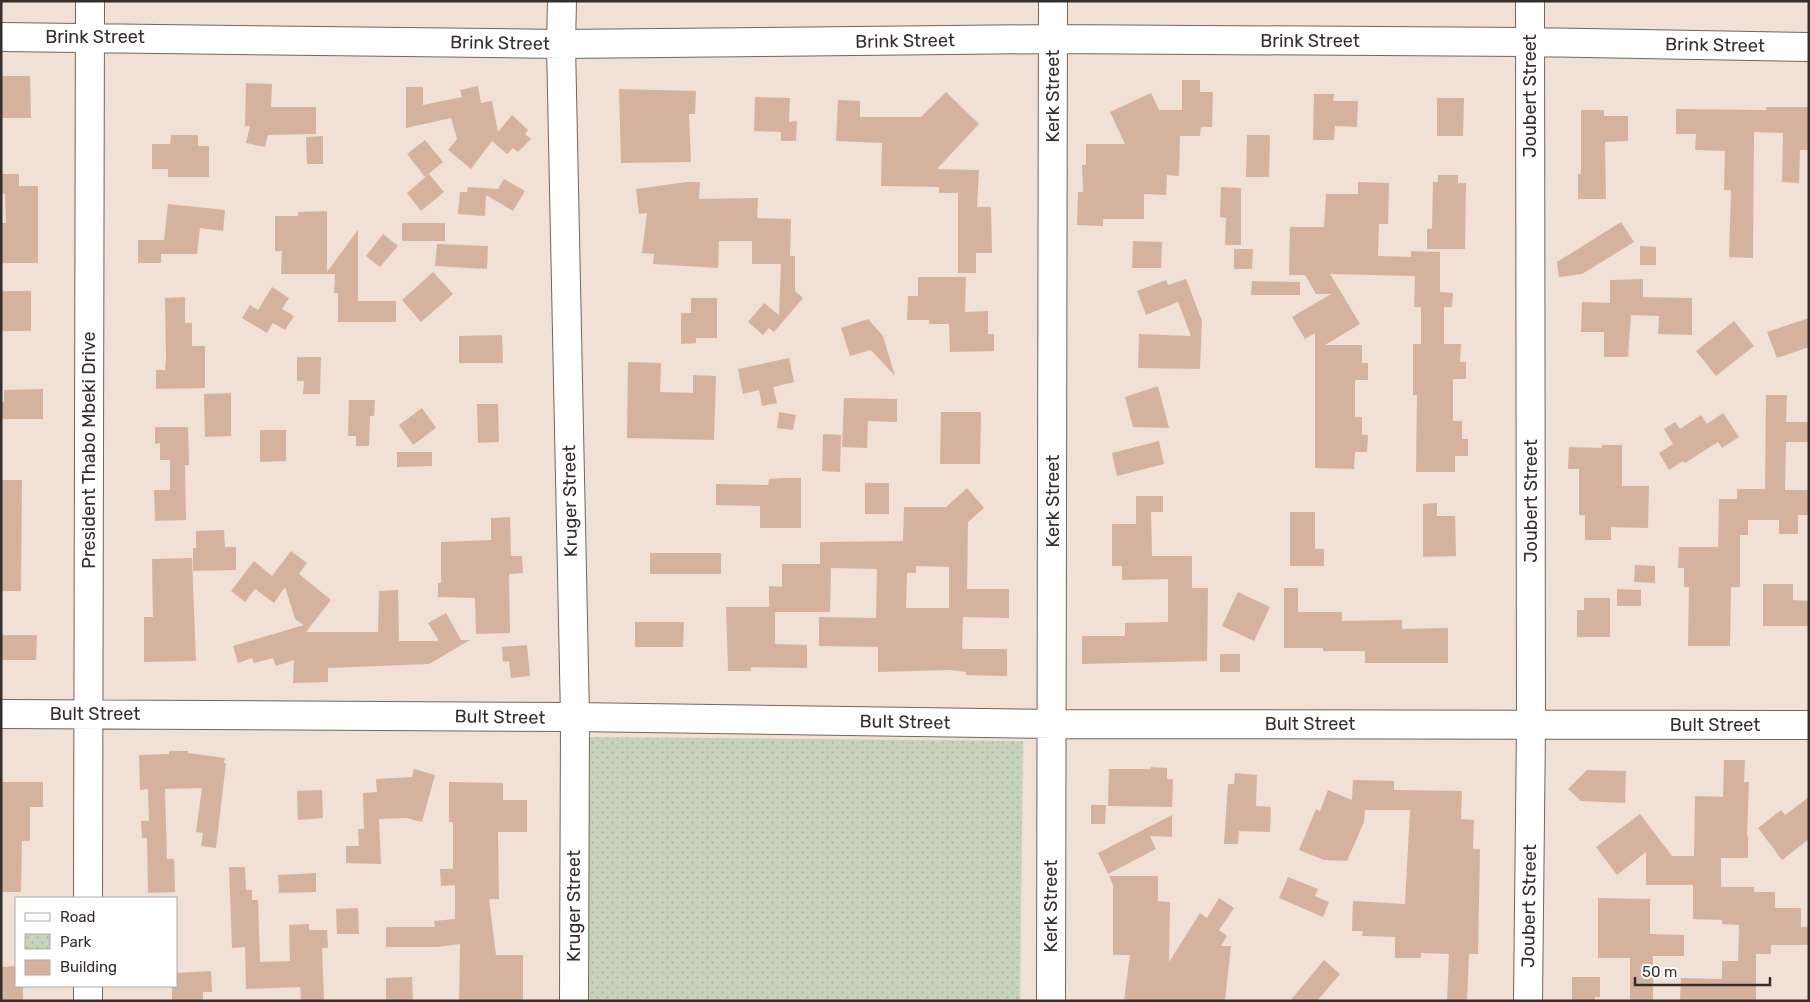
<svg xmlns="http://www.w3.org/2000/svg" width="1810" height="1002" viewBox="0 0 1810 1002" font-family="Rubik,sans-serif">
	<defs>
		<pattern id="park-dots" width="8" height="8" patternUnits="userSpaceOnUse" patternTransform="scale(1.25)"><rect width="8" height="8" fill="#c6d2b9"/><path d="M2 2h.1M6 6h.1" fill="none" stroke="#abb59f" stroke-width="1.8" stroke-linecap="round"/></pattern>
	</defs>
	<rect width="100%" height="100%" fill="#f1e0d6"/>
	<path fill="url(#park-dots)" d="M590 737 1023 741 1020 1001H587Z"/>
	<path fill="#d5b29e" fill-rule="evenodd" d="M1 76H30L31 118H1Z
		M1182 80H1200V92H1213L1212 127H1201L1200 136H1180L1179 176 1167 175 1166 195 1144 194V219H1103V226L1077 225 1078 192H1083L1082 165H1086V144H1125L1110 112 1151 93 1159 110H1182Z
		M246 83 272 84 271 107H316V134L268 135 265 147 246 143 250 126H245Z
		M478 86 481 103 492 101 498 132 512 115 528 130 525 134 531 139 518 152 513 148 507 154 492 141 471 169 448 150 457 139 451 118 406 128V87H423V105L462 97 460 90Z
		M619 89 696 91 695 114H689L691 162 621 163Z
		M946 92 979 124 937 169 979 170 977 207H991L992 253H976V273H958V193H939V187L881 186 882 143 836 141 838 100 860 101V117H921Z
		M1314 94H1334L1333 101H1358L1357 127 1335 126 1334 140H1313Z
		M755 97 790 98 789 122 797 121 796 141H781V132L754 131Z
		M1437 98H1464L1463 136H1437Z
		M1766 107H1809V150H1800L1799 183 1782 182 1783 133 1754 132 1753 258 1729 257 1731 190H1724L1725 151 1695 150 1696 134H1676V109L1766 110Z
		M1581 110H1604V116H1628V141L1605 142 1606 199H1578V174H1581Z
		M171 135H198V146H209V177H168V169H152V144H170Z
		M1247 135H1270L1269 177H1246Z
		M323 136V164H307L306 137Z
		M425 140 443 162 425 177 407 154Z
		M1 174H19V186H38V263H2L1 223H6L5 194H1Z
		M429 174 444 192 421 211 407 193Z
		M1438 175H1458V183H1466L1465 249H1427V229H1432L1433 182H1438Z
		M504 179 525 191 513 211 486 195 485 216 458 214 460 192H467L468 187 498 189Z
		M687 182H700L699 199 758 198 757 218 791 219 790 256H795V291L803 298 774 332 769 328 763 335 748 322 764 303 779 315 781 264H752V241H719L718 268 653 264 654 254 642 253 647 213 639 214 636 189Z
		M1358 182 1389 183 1388 224H1379L1378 256 1411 257V251L1440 252V292L1453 293 1452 307H1444V344H1461L1460 362H1466V379H1453V421H1462V439H1468V456H1455V472H1416L1417 395H1413V344H1421V307H1414L1415 276 1330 274 1360 324 1325 345H1362V363H1368V380H1355V417H1362V435H1368L1367 452H1355L1354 469 1315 468V333L1305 339 1292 317 1331 294H1316L1305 275H1289L1290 227H1324L1326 194H1358Z
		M1221 187 1241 188V245H1225L1226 218 1220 217Z
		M168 204 225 210 223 231 200 228 197 254H161V263H138V240H164Z
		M327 211V272L358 230V301H396V322H338V293H334L335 274H281L282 251H275V216H298V212Z
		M1621 222 1634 242 1582 274 1559 277 1557 262Z
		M402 223H445V241H402Z
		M383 234 398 246 380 267 366 256Z
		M1133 241 1162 242 1161 268H1132Z
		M437 244 488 246 487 269 435 266Z
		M1640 246 1656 247V265H1640Z
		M1234 249H1253L1252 269H1234Z
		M433 272 453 294 421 322 402 300Z
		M918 277H966L965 312 988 311V334H994V351L950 352 949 324H929V320H907L908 296H918Z
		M1186 279 1202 321 1200 369 1138 368 1139 334 1191 336 1178 302 1146 315 1137 291 1166 280 1168 285Z
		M1643 279V297L1692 298V335L1658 334 1659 316 1631 315 1628 357H1604V332H1581L1582 302 1610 303V280Z
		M1252 281 1300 282V295H1251Z
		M272 287 289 298 282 309 294 316 285 330 273 323 267 333 242 318 250 305 258 310Z
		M1 291H31V331H1Z
		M185 297V323H192V346H205V388L156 389V370H165L166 359 165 298Z
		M691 298H717V338H696V343L681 344V313H691Z
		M1809 318V347L1777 358 1767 332Z
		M868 319 883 336 895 376 871 350 850 356 841 328Z
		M1734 321 1754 346 1716 376 1696 351Z
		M502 335 503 363H459V336Z
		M297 357H321L320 394H303L304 381H297Z
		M789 358 794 382 773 387 777 403 762 406 759 390 743 394 738 369Z
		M628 362 661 363 660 392 693 393V375L716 376 714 440 627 438Z
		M1158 386 1169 428 1133 427 1125 397Z
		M43 389V419H1V402H4V390Z
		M231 393V436L205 437 204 394Z
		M1766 395H1787L1786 422H1809V442H1786L1785 490H1808V515H1798V534H1779V520H1748V535H1740V587H1731L1730 646H1688L1689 587H1684V568H1678L1679 547H1718L1719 499H1737V489H1765Z
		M844 398 897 399V422L868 421 867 448 842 447Z
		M349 400H375L374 416H370L369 446H356V436H348Z
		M477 404H498L499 442 478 443Z
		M422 408 436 428 413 445 399 425Z
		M779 412 796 415 793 430 777 428Z
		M941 412H981L980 464H940Z
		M1723 413 1739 437 1722 448 1718 442 1685 463 1683 461 1669 470 1659 453 1673 444 1664 429 1675 422 1680 429 1701 415 1707 424Z
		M155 427H188L189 465H185L186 520 155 521 154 490H170V460H160V443L155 444Z
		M260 430H286V461L260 462Z
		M823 434 841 435 840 472 822 471Z
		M1159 441 1164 464 1117 476 1112 453Z
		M1602 445H1622V486H1649L1648 528 1611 527V540H1585V515H1579V469H1568L1569 447 1602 448Z
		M397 452H432V466L397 467Z
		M783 478H801V528H760V506L716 505V484L768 485 769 479Z
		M1 480H22L21 591H1Z
		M865 483H889V514H865Z
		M967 488 984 508 968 522 967 589H1009V618L963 617 962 649H1007V676L966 675V672L950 670 878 672V647L819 646V617L876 618 877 569 831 568 830 612H775V644L807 645V668L751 667V671H728L726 607H769V586L782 587V564H820V542L903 541 904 507H946ZM916 566 949 567V608H906L907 573H916Z
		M1136 496H1163V512H1151L1152 556H1192V588H1208L1207 661 1082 664V636H1125V623L1168 622V579L1122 580V566H1112V524H1136Z
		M1437 503V516H1455L1456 556 1423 557V504Z
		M1290 512H1315V549H1324V566H1290Z
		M510 517 511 556H522L523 573 509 574 510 633 476 634 475 598 438 597V583H441V542L491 540V518Z
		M224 530 225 547H236V570L193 571V548H196V531Z
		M291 551 307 563 299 574 331 600 306 632H378L379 591 398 590 399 641H439L428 623 446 613 461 640H470L429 664 328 668V682L293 683 294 660 276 666 273 658 254 663 252 658 238 663 233 646 304 625 295 619 285 587 274 603 255 589 245 602 231 591 254 561 272 576Z
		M650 553H721V574H650Z
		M192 558 196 661 144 662V617H153L152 559Z
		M1635 565 1655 566V583L1634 582Z
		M1763 584H1793V600L1809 601V626H1763Z
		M1284 588H1298V612H1342V621L1402 620V629L1448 628V663H1365V651H1323V648H1284Z
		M1617 589 1641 590V606H1617Z
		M1238 592 1270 607 1254 641 1222 626Z
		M1584 598H1610V637H1577V610H1584Z
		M635 622H684L683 647H635Z
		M1 635H37L36 660H1Z
		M527 645 530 676 511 678 509 661 503 662 502 647Z
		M1220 654H1240V672H1220Z
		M169 751H188V753L225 758 224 763H226L216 848 201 846 203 833 196 832 202 788 165 789 167 859H174L175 892 148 893 147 838H142L141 821H149L148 789 140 790 139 755 169 754Z
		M1724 760H1745L1744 782H1749L1747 837 1748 836V858H1721V887H1754V892H1775V908H1801V927H1809V945H1771V954H1756V1001H1680L1681 978 1722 979V961H1738L1739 925 1722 924V920L1693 919V885H1646V852L1617 875 1596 847 1640 814 1672 856H1694L1695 796 1723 797Z
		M1151 767 1167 768V779H1173L1172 807 1108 806 1109 769H1151Z
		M414 769 435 775 422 822 406 818 379 819 381 864 346 863V846H359L358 829H364L363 793 377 792 376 779 412 777Z
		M1587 770 1626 771 1625 803 1581 801 1568 789Z
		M1235 773 1257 775 1256 806 1271 807 1270 832 1239 831 1238 844H1224L1228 784H1234Z
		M1353 780 1394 781V790L1462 791 1461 819 1474 820 1473 849H1480L1478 954H1469L1467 1001H1447L1449 954 1421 953V958H1395V937L1362 936 1363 931H1352L1353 901 1405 904 1410 810H1365L1364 822 1347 861 1324 860 1299 850 1316 809 1320 811 1328 790 1352 800Z
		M1 782H43V807H30V841H22L21 892H1Z
		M449 782 503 783V800H527V832H498L499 899H489L496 955H523V1001H459L460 944 437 947H386V927H435L434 921 455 919V885L441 886 440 869H453V822H449Z
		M322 790 323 818 298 820 297 791Z
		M1809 797V839L1782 860 1758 828 1781 810 1785 815Z
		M1091 805H1106L1105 824H1091Z
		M1172 815V837L1150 836 1156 849 1108 874 1098 853Z
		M229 867H245L246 890H252V900H258L260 962 290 961 289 925 309 924V930H327L328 948H322L324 1001H301L300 987 246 989 245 947 232 948Z
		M316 873V892L279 893 278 875Z
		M1109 876H1158V901L1170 902 1169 962 1200 913 1207 918 1219 898 1234 908 1219 930 1227 936 1221 946H1231L1225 1001H1124L1130 955H1113V885Z
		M1288 877 1318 889 1315 896 1329 902 1323 917 1279 898Z
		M1598 898 1650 899V934L1684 935V956H1653V1001H1630V958H1598Z
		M358 908 359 934H337L336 909Z
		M1324 960 1340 974 1317 1001H1290Z
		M16 966V986H23V1001H1V967Z
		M211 971 212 992H203V1001H172V986H176V973Z
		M412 977 413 1001H386V978Z
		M1572 977H1600V997H1595V1001H1572Z"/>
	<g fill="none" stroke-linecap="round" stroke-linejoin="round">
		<defs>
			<path id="minor" d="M562 1 561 44 575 717 574 1001
				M1 37 561 44 1053 39 1530 42 1809 47
				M1 714 575 717 1053 724 1809 725
				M88 898 90 1
				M88 1001V986
				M1051 1001 1053 1
				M1528 1001 1531 725 1530 1"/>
		</defs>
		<use href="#minor" stroke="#74655d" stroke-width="30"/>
		<use href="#minor" stroke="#fff" stroke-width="28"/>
	</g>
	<g text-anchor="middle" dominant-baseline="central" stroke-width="4" stroke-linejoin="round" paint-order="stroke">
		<g font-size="18" fill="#352e2b" stroke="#fff">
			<text x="95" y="37">Brink Street</text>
			<text transform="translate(905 41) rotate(-1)">Brink Street</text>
			<text x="1310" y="41">Brink Street</text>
			<text transform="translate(500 43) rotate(1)">Brink Street</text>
			<text transform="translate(1715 45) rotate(1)">Brink Street</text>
			<text transform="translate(1053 96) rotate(-90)">Kerk Street</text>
			<text transform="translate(1530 96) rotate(-90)">Joubert Street</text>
			<text transform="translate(89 450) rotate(-90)">President Thabo Mbeki Drive</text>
			<text transform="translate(570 501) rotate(-91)">Kruger Street</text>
			<text transform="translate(1053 501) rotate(-90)">Kerk Street</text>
			<text transform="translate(1531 501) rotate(-90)">Joubert Street</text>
			<text x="95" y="714">Bult Street</text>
			<text transform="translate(500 717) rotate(1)">Bult Street</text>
			<text transform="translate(905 722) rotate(1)">Bult Street</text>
			<text x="1310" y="724">Bult Street</text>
			<text x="1715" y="725">Bult Street</text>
			<text transform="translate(574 906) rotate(-90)">Kruger Street</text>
			<text transform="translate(1051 906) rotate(-90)">Kerk Street</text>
			<text transform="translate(1529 906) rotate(-89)">Joubert Street</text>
		</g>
	</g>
	<rect width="1810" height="1002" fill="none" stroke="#352e2b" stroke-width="5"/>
	<rect x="15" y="897" width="162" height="90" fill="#ffffff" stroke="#aeabaa"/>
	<rect x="25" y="913" width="25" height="8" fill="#ffffff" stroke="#aeabaa"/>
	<text x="60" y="922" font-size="15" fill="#352e2b">Road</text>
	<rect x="25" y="934" width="25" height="15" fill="url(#park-dots)" stroke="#aeabaa"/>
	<text x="60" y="947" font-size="15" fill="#352e2b">Park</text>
	<rect x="25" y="960" width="25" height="15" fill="#d5b29e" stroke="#aeabaa"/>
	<text x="60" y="972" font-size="15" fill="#352e2b">Building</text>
	<path d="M1635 977v8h135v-8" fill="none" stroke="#352e2b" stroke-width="2.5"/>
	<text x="1642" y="977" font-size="15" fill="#352e2b" stroke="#ffffff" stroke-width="4" paint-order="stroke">50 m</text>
</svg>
